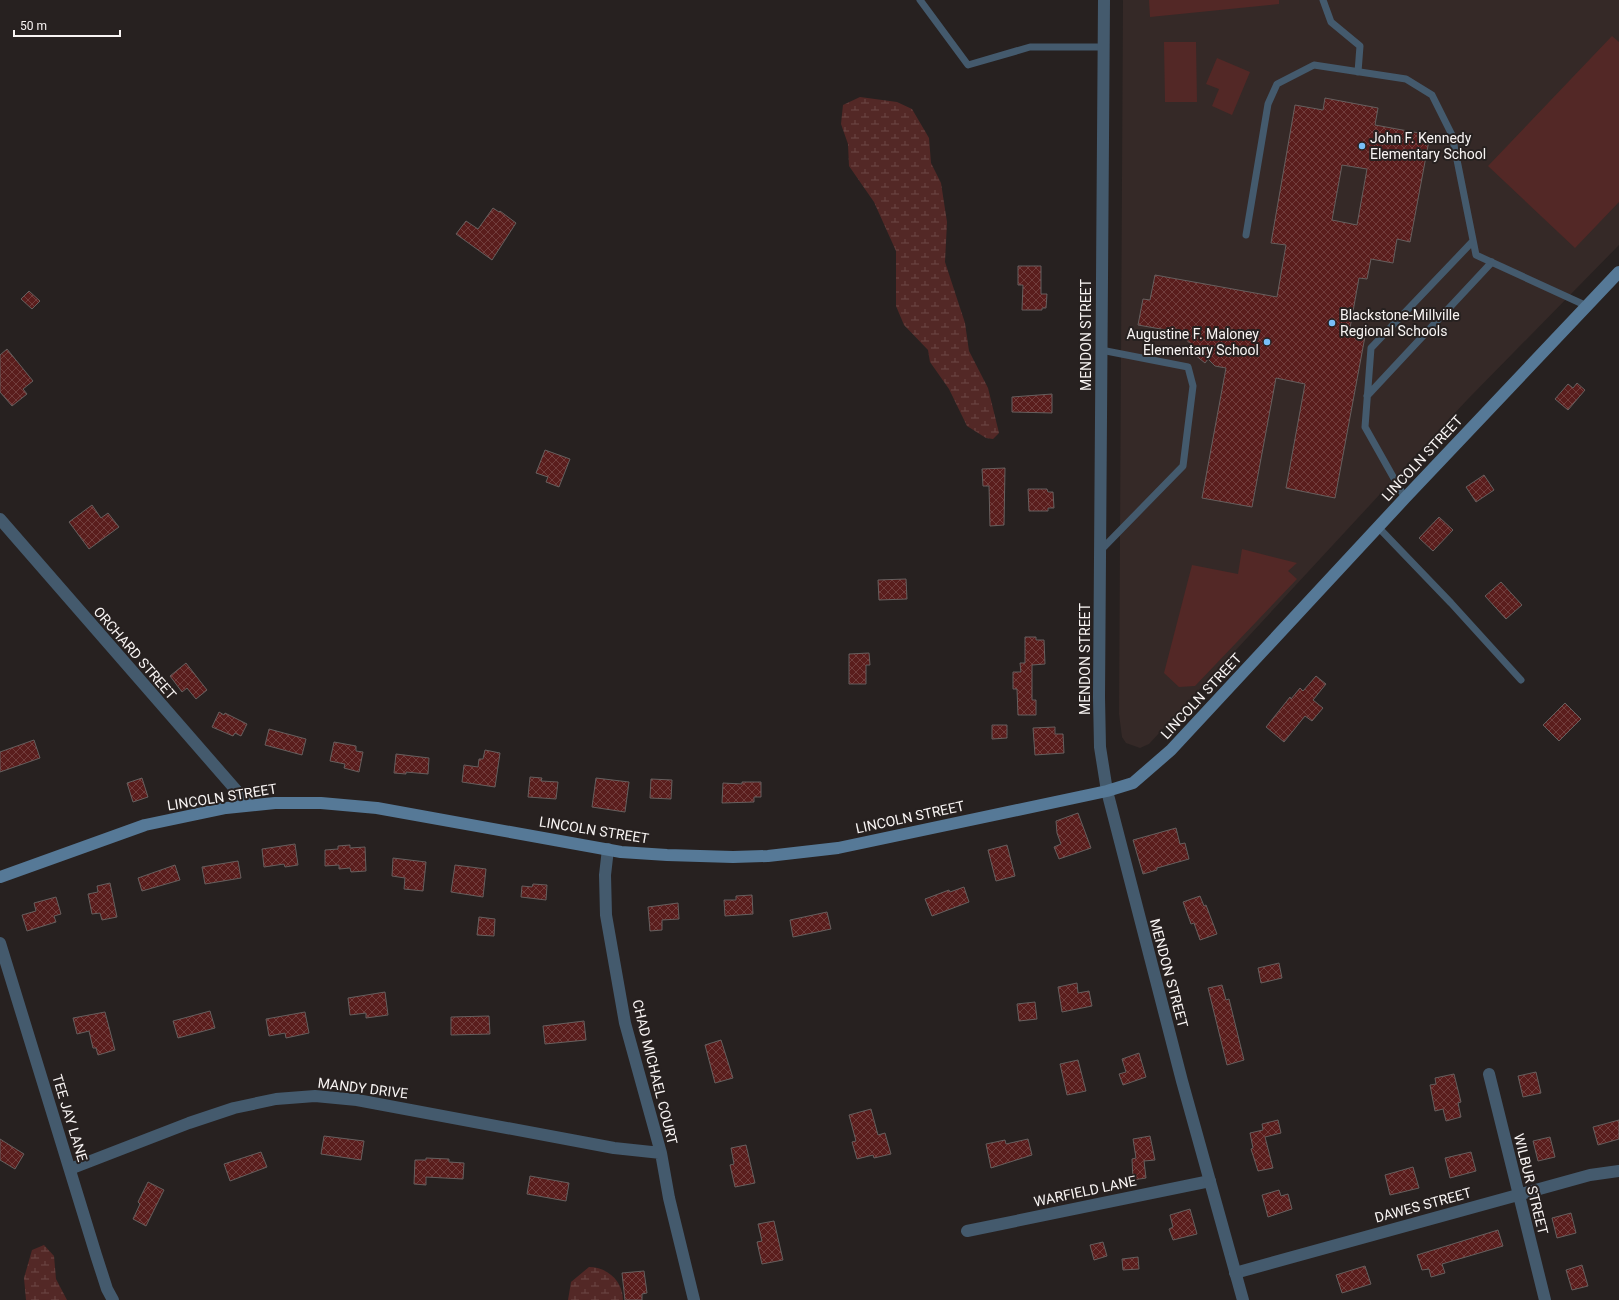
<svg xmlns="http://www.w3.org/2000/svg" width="1619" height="1300" viewBox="0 0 1619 1300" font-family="Roboto,sans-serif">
	<defs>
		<pattern id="wetland-marsh" width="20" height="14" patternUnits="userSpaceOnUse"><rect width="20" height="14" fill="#532826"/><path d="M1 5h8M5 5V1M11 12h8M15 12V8" fill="none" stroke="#6c4846"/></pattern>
		<pattern id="building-cross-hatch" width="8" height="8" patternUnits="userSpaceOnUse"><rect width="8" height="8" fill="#5a1d1c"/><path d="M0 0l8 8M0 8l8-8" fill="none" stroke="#723e3d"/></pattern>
	</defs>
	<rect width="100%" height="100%" fill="#272120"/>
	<path fill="#352927" d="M1123 0H1619V245L1467 400 1149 744 1140 748 1126 743 1122 737 1119 714Z"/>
	<path fill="url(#wetland-marsh)" d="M860 97 897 102 912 109 929 138 931 163 941 183 947 222 945 262 965 323 969 351 988 388 999 433 993 439 986 438 967 426 949 389 930 362 928 350 904 325 896 306V251L874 202 849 166 848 144 841 124 843 105Z
		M44 1245 54 1256 56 1279 67 1300H26L24 1278 32 1250Z
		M589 1267C607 1267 623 1281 623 1300H568L571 1282Z"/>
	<path fill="#532826" d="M1149 0H1279V4L1150 17Z
		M1612 36 1619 42V202L1575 248 1488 166Z
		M1164 42H1196L1197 102H1165Z
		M1217 58 1250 72 1232 115 1212 106 1219 89 1206 84Z
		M1242 549 1297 563 1288 571 1297 579 1195 686 1179 687 1164 673 1192 565 1238 574Z"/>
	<path fill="url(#building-cross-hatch)" stroke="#665f5e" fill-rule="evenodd" d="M1325 98 1378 108 1375 125 1430 135 1410 242 1397 239 1393 263 1371 259 1367 279 1359 278 1350 328 1366 331 1335 498 1286 488 1305 384 1276 378 1252 507 1202 498 1226 368 1215 366 1208 359 1205 363 1194 354 1197 350 1178 332 1138 325 1143 299 1150 300 1155 275 1277 297 1286 245 1271 243 1295 105 1323 110ZM1342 165 1367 169 1357 225 1332 220Z
		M493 208 499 212 500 211 516 223 492 260 456 234 466 221 478 229Z
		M1018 266H1041V294H1047L1046 308H1042V310H1022L1023 285H1018Z
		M29 291 40 301 32 309 21 299Z
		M7 349 33 381 23 389 27 394 12 406 0 392V355Z
		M1577 383 1585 390 1568 410 1555 399 1568 384 1573 388Z
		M1052 394V413L1012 412V397Z
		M545 450 570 459 559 487 546 482 548 477 536 473Z
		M1005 468 1004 525 990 526 989 486H983L982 469Z
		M1484 475 1494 490 1476 502 1466 487Z
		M1028 489H1047L1048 492H1053L1054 508H1048V511H1029Z
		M92 505 101 518 108 513 119 527 89 549 69 522Z
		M1439 517 1453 530 1433 551 1419 538Z
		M906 579 907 599 879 600 878 580Z
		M1501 582 1522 605 1506 619 1485 596Z
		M1025 637H1036V640H1044L1045 664 1032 665V700H1036V715H1018L1017 689H1013V672H1021L1020 663H1025Z
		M869 653 870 665H866V684H849V654Z
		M186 663 207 690 196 699 187 688 182 692 170 676Z
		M1316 676 1326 684 1313 700 1323 708 1312 721 1305 716 1284 742 1266 727 1290 697 1291 699 1300 688 1303 691Z
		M1565 703 1581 719 1559 741 1543 725Z
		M219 712 224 715 225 713 247 724 241 736 235 733 233 736 212 727Z
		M992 725H1007V738L992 739Z
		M1055 727V734H1063L1064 753 1035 755 1033 728Z
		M269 729 306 739 302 755 265 745Z
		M34 740 40 758 0 772V752Z
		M334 742 356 746V751L363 752 359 772 344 768 345 764 330 761Z
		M485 750 500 753 495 787 462 782 464 765 478 767 479 759H483Z
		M396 754 429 758 428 774 406 772V774L394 773Z
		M530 777 542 778 541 781 558 782 556 799 528 797Z
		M142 778 148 797 133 802 127 783Z
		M596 778 629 782 625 812 592 807Z
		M651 779 672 780 671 799 650 798Z
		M742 782H761V797H754V802L722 803 723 783 742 784Z
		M1078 813 1091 848 1059 859 1054 847 1061 844 1057 833 1056 821Z
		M1176 828 1180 844 1185 843 1189 859 1157 868V870L1143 874 1133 840Z
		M295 844 298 865 285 867 284 864 264 867 262 849Z
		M350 845V848L365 847 366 871 351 872 350 868 339 869V865L325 866V850L338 849V846Z
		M1007 845 1015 876 996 881 988 850Z
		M393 858 426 862 423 891 404 889 405 878 392 876Z
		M238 861 241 878 205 884 202 867Z
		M175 865 180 880 142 891 138 878Z
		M455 865 486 869 483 897 451 892Z
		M110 883 117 917 102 920 100 913 92 914 88 894 98 892 97 886Z
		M533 884 547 885 546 900 521 897 522 886 532 887Z
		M964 887 969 902 932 916 925 899 949 890 950 892Z
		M752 895 753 914 725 916 724 900H736V896Z
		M1200 896 1204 906 1206 905 1217 934 1200 940 1194 923 1191 924 1183 902Z
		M56 897 61 914 54 916 56 922 27 931 22 915 36 911 34 903Z
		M678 903 679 919 662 920V930L650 931 648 907Z
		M827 912 831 929 793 937 790 920Z
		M479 917 495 919 494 936 477 935Z
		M1279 963 1282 978 1261 983 1258 968Z
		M1077 983 1078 993 1089 991 1092 1006 1062 1012 1058 987Z
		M1222 985 1226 1000 1229 999 1244 1060 1227 1065 1208 988Z
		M385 992 388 1015 366 1018V1013L350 1015 348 998Z
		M1035 1002 1037 1019 1019 1021 1017 1004Z
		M210 1011 215 1028 178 1038 173 1021Z
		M105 1012 115 1050 98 1055 96 1048H93L89 1031 77 1034 73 1018Z
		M305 1012 309 1033 286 1038 285 1033 269 1036 266 1019Z
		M489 1016 490 1034 451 1035V1017Z
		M584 1021 586 1040 545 1044 543 1026Z
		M721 1040 733 1078 715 1083 705 1045Z
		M1139 1053 1146 1077 1123 1085 1119 1074 1126 1072 1122 1059Z
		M1078 1060 1086 1091 1067 1095 1060 1064Z
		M1536 1072 1541 1093 1523 1097 1518 1076Z
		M1454 1074 1461 1102 1458 1103 1461 1117 1446 1121 1443 1109 1435 1111 1430 1085 1436 1084 1435 1078Z
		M871 1109 878 1135 885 1133 891 1154 874 1158 873 1155 857 1159 852 1142 856 1141 849 1115Z
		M1278 1120 1281 1133 1265 1137 1273 1168 1258 1171 1251 1149 1253 1148 1250 1133 1263 1130 1262 1124Z
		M1619 1120V1139L1598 1145 1593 1127Z
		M324 1136 364 1141 361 1160 321 1154Z
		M1150 1136 1155 1160 1144 1161 1146 1178 1133 1180 1132 1159 1136 1158 1133 1139Z
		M1550 1137 1555 1157 1538 1161 1533 1141Z
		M0 1139 24 1154 15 1169 0 1160Z
		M1028 1139 1032 1155 991 1168 986 1144 1005 1140 1006 1144Z
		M746 1145 755 1183 735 1187 730 1165 734 1164 731 1148Z
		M261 1152 267 1167 230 1181 224 1164Z
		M1471 1152 1476 1171 1450 1178 1445 1158Z
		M426 1158 449 1159V1162L464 1163 463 1179 426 1177V1185L414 1184 415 1160H426Z
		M1413 1167 1419 1188 1390 1195 1385 1175Z
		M530 1176 569 1183 566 1201 527 1194Z
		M148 1182 164 1190 146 1226 133 1219 140 1204 138 1202Z
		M1279 1190 1281 1196 1288 1194 1292 1209 1268 1217 1262 1195Z
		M1190 1209 1197 1234 1173 1240 1169 1229 1173 1227 1170 1215Z
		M1571 1213 1576 1233 1557 1238 1552 1218Z
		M774 1221 783 1260 762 1264 757 1242 762 1241 758 1224Z
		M1498 1230 1503 1246 1442 1264 1445 1273 1431 1277 1429 1269 1422 1270 1417 1255Z
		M1103 1242 1107 1256 1094 1260 1090 1245Z
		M1138 1257 1139 1269 1123 1270 1122 1259Z
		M1582 1265 1588 1286 1572 1290 1566 1270Z
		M1365 1266 1371 1284 1342 1293 1336 1275Z
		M644 1271 647 1293 642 1294V1300H625L622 1273Z"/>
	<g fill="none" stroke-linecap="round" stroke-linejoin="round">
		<path stroke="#445a6d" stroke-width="7" d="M920 0 968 65 1030 47H1104
			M1323 0 1331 22 1360 46 1358 72
			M1246 235 1268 104 1277 84 1314 65 1406 79 1432 95 1452 135 1476 255 1587 306
			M1367 396 1492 262
			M1405 498 1365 427 1371 348 1473 241
			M1378 527 1451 603 1521 680
			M1100 551 1183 466 1193 386 1188 367 1101 350"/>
		<path stroke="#445a6d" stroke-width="12" d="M0 519 249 805
			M608 849 605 875 606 915 625 1023 661 1153 669 1198 694 1300
			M0 943 96 1255 107 1289 113 1300
			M1489 1074 1545 1300
			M70 1169 189 1123 234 1108 276 1099 315 1096 357 1100 614 1148 661 1153
			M967 1231 1210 1181
			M1235 1273 1590 1175 1619 1171"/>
		<path stroke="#445a6d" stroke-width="12" d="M1104 0 1099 697 1100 747 1107 791 1182 1081 1243 1300"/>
		<path stroke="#567997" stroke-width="12" d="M0 877 145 825 226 808 275 803H321L377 808 621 852 667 855 733 857 768 856 838 848 1107 791 1133 783 1171 750 1405 498 1619 272"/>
	</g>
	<g fill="#79bff8" stroke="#272120" stroke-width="1.5">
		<circle cx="1362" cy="146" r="4"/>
		<circle cx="1332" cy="323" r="4"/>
		<circle cx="1267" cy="342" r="4"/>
	</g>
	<g text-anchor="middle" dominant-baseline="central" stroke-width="4" stroke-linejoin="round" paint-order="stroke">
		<g font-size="14" fill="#f8f4f3" stroke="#272120" text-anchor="start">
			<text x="1370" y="138">John F. Kennedy<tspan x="1370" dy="16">Elementary School</tspan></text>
			<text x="1340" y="315">Blackstone-Millville<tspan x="1340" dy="16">Regional Schools</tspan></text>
			<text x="1259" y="334" text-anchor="end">Augustine F. Maloney<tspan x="1259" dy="16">Elementary School</tspan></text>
		</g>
		<g font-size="14" fill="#f8f4f3" stroke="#272120">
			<text transform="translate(1086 335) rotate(-90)">MENDON STREET</text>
			<text transform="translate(1422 458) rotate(-47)">LINCOLN STREET</text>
			<text transform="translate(135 653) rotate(49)">ORCHARD STREET</text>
			<text transform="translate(1085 659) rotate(-90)">MENDON STREET</text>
			<text transform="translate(1201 696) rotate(-47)">LINCOLN STREET</text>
			<text transform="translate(222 797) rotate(-9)">LINCOLN STREET</text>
			<text transform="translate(910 817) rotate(-12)">LINCOLN STREET</text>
			<text transform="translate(594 830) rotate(9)">LINCOLN STREET</text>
			<text transform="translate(1169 973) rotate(75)">MENDON STREET</text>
			<text transform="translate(655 1072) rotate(76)">CHAD MICHAEL COURT</text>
			<text transform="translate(363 1088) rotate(7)">MANDY DRIVE</text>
			<text transform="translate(70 1118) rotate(73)">TEE JAY LANE</text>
			<text transform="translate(1531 1184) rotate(76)">WILBUR STREET</text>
			<text transform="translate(1085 1191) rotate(-12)">WARFIELD LANE</text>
			<text transform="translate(1423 1205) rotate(-15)">DAWES STREET</text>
		</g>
	</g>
	<path d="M14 30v6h106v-6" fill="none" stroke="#f8f4f3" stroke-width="2"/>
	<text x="20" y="30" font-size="12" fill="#f8f4f3" stroke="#272120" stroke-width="3" paint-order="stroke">50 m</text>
</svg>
